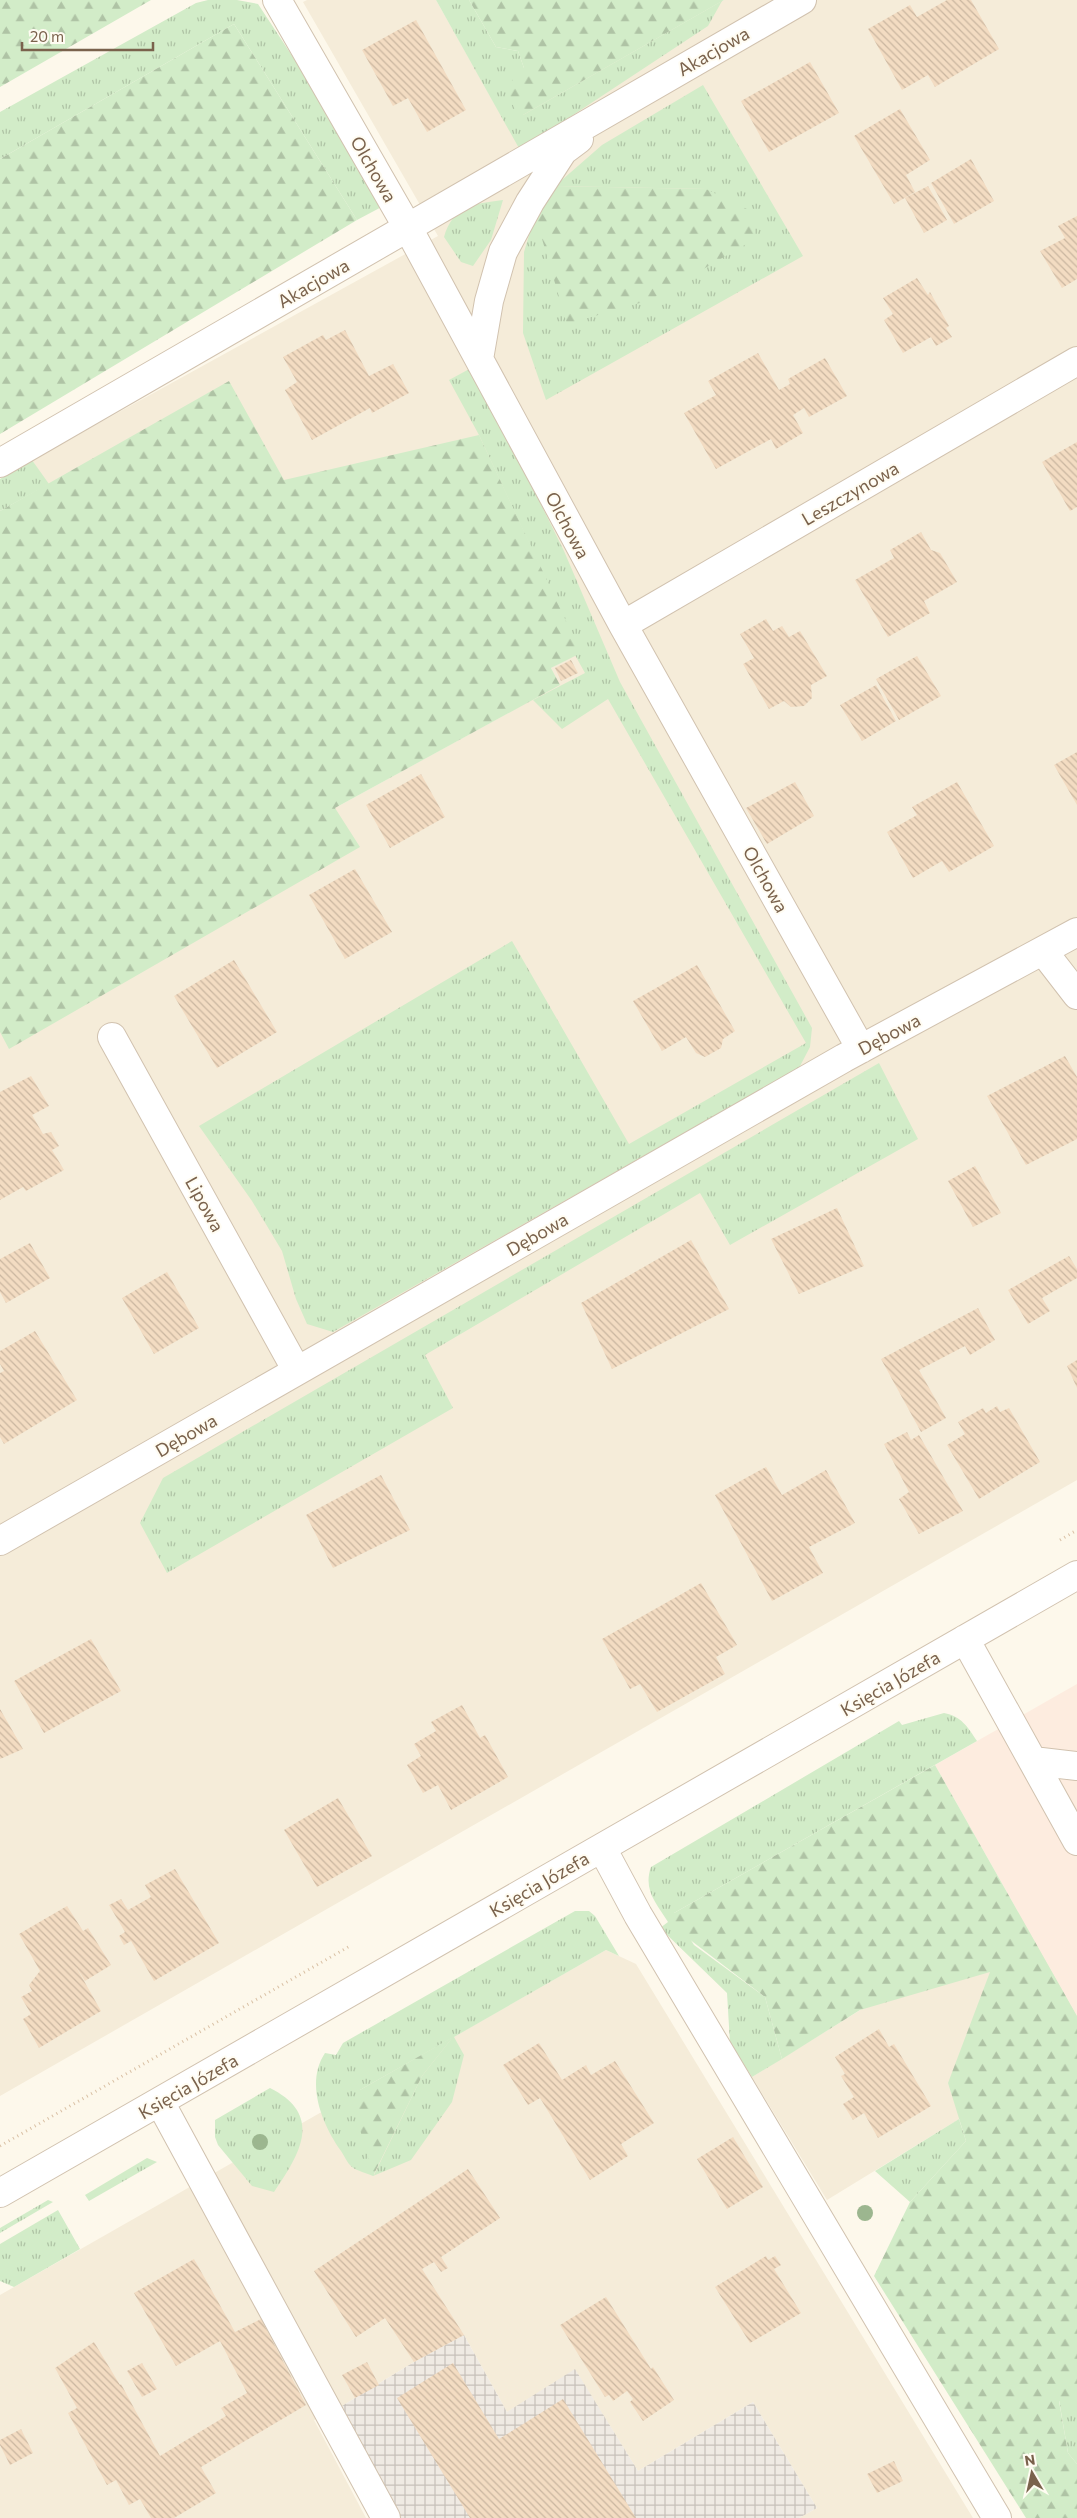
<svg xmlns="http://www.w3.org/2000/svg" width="1077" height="2518" viewBox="0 0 1077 2518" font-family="Commissioner,sans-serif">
	<defs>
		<pattern id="industrial-grid" width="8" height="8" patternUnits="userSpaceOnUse" patternTransform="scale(1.25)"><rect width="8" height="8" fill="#efeae3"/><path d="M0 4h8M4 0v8" fill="none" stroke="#c7c1ba"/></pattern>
		<pattern id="grass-tufts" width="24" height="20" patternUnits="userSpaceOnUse" patternTransform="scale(1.25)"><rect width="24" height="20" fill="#d2ecc8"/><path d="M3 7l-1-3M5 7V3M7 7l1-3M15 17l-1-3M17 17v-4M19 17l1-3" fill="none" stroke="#afc3a5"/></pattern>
		<pattern id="forest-firs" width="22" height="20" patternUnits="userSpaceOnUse" patternTransform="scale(1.25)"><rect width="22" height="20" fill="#d2ecc8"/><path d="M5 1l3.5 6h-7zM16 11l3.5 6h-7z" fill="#afc3a5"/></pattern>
		<pattern id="building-back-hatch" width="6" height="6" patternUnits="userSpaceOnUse" patternTransform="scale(1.25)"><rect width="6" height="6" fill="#f3dcc2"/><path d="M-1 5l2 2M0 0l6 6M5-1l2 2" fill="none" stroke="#cab6a0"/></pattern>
	</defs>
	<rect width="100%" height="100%" fill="#fdf8eb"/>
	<path fill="#f5ecd9" d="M307 0H436L506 124 724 0H1077V1480L0 2096V975L335 808 559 685 551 668 575 655 139 628 32 460 438 236 303 2Z
		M1019 1912 1077 2016V2047L827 2200 752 2077Z
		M606 1950 636 1964 973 2518H799L817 2508 753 2402 638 2471 575 2370 507 2412 464 2335 414 2362 337 2409 314 2420 366 2518H0V2295Z"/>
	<path fill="#fdecdf" d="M1077 1684V2016L935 1765Z"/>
	<path fill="url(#industrial-grid)" d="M464 2335 507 2412 575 2369 638 2471 753 2402 817 2508 799 2518H400L337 2409 414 2362Z"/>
	<path fill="url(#grass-tufts)" fill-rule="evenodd" d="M208 0H237L258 4 389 203 357 220 234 24 0 159V112L196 3Z
		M436 0H469L496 47 518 51 524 68 523 115 722 1 708 26 520 150Z
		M703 85 803 256 546 400 523 333 524 252 535 215 706 189 555 186 602 145Z
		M503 200 491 240 473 266 461 262 444 237C453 206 473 204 503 200Z
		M473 367 564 551 620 682 812 1028 810 1047 799 1068 333 1332 307 1324 296 1299 282 1251 252 1201 199 1126 512 941 629 1144 806 1043 608 699 562 729 533 700 585 673 575 655 580 653 479 435 449 380Z
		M32 460 49 484 0 511V479Z
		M879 1063 918 1139 730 1245 700 1193 425 1355 453 1408 167 1573 140 1523 163 1478Z
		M944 1713C961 1716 968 1727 977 1741L674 1913 694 1945 765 1997 782 2059 752 2077 730 2043 727 1993 660 1928 668 1922C656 1903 643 1890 651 1867L899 1721 902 1725Z
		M575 1911H589L595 1916 619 1956 606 1950 454 2037 464 2055 452 2102 411 2160 373 2176C367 2173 357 2171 352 2167 347 2163 344 2155 341 2151 322 2124 305 2083 325 2053L336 2055 343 2043ZM452 2038 422 2076 374 2175 360 2090Z
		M270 2088C324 2115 300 2154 274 2192L252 2186 218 2145 215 2137V2120Z
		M959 2119 966 2141 910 2202 875 2171Z
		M147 2158 157 2162 89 2201 85 2195Z
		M48 2200 53 2202 0 2233V2228Z
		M58 2210 80 2249 14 2287 0 2281V2244Z
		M1059 2400 1077 2401V2464L1068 2453Z"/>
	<path fill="url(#forest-firs)" d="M0 0H151L0 87Z
		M469 0H724L523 115 514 108 507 86 524 68 518 51 496 47Z
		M234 24 357 220 0 434V159Z
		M555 186 706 189 753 212 755 239 650 300 567 324 535 215Z
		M229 381 284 480 479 435 581 653 551 668 560 685 335 808 360 847 9 1049 0 1032V511Z
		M935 1765 1077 2016V2401H1059L1068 2453 1077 2464V2518H1026L874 2276 910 2202 966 2141 948 2083 990 1972 860 2010 782 2059 765 1997 672 1926 674 1913Z
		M453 2037 422 2076 373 2176 354 2108 360 2090Z"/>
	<path fill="url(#building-back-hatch)" d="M947 0H971L999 49 935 87 928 75 902 90 868 29 910 5 917 17Z
		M416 20 466 110 427 132 408 98 393 106 362 50Z
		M810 62 839 113 769 152 741 101Z
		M900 109 930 160 906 175 915 192 894 204 854 136Z
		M971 159 994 201 954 224 931 183Z
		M928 186 947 220 924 233 905 198Z
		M1077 216V279L1062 288 1040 251 1065 238 1058 226Z
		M917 278 928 295 930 292 949 326 946 328 952 337 936 346 931 337 903 353 884 320 893 314 883 298Z
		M345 330 369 376 393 364 409 393 372 413 370 408 312 440 285 390 297 382 283 357 323 335 326 340Z
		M758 353 779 390 790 384 788 379 825 358 847 396 809 417 804 408 793 415 803 433 776 449 771 439 716 469 684 413 716 395 708 381Z
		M1077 442V507L1070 511 1042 462Z
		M921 532 931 550 940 553 957 582 924 601 930 613 888 637 855 580 894 558 890 550Z
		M766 619 773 631 782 626 789 637 800 631 827 676 811 685 812 698 804 706 791 707 784 701 769 709 743 664 754 658 740 634Z
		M917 656 941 696 899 720 876 679Z
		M571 660 578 673 561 681 555 668Z
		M876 685 896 721 862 741 840 705Z
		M1077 752V805L1054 765Z
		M421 774 445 817 390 848 366 805Z
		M795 782 814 816 767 844 746 808Z
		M957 782 994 846 949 872 942 861 913 878 887 832 917 815 912 807Z
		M355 869 392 932 345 959 309 895Z
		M234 960 277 1032 217 1068 174 996Z
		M697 965 735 1031 723 1039 721 1048 705 1057 696 1053 686 1037 662 1051 633 1001Z
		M1065 1056 1077 1077V1139L1026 1165 987 1096Z
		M31 1076 49 1106 32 1115 43 1134 51 1132 59 1146 52 1150 64 1170 26 1191 23 1187 0 1200V1092Z
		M975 1166 1001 1213 973 1227 948 1181Z
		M837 1208 864 1266 799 1294 771 1239Z
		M691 1240 729 1309 612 1369 581 1303Z
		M30 1243 50 1278 6 1303 0 1292V1259Z
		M1069 1256 1077 1269V1278L1042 1298 1050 1311 1028 1324 1008 1290Z
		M167 1272 199 1328 154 1354 122 1298Z
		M978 1308 995 1340 970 1355 965 1346 919 1370 946 1418 921 1432 881 1359Z
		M35 1331 77 1400 4 1444 0 1437V1373L4 1371 0 1364V1351Z
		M1077 1360V1388L1067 1366Z
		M997 1406 1000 1412 1009 1408 1040 1462 979 1499 947 1445 965 1434 958 1422 983 1408 986 1413Z
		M907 1432 911 1440 919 1435 963 1511 919 1534 899 1499 909 1492 884 1444Z
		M766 1467 782 1495 826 1470 855 1523 809 1547 823 1573 772 1601 715 1495Z
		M381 1475 410 1530 333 1568 306 1515Z
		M701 1583 737 1645 716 1657 725 1674 657 1712 640 1684 630 1689 602 1639Z
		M91 1639 121 1691 44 1733 14 1681Z
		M462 1705 480 1738 485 1735 508 1777 451 1810 438 1785 423 1793 407 1765 421 1756 414 1744 436 1731 431 1722Z
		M0 1709 23 1749 0 1759Z
		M338 1798 372 1856 317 1887 284 1830Z
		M175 1869 219 1943 154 1981 131 1941 124 1945 119 1936 125 1932 109 1905 121 1899 128 1910 151 1897 145 1885Z
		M67 1906 83 1931 88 1928 111 1965 85 1981 75 1965 101 2011 39 2048 23 2019 31 2014 21 1997 32 1991 29 1985 40 1971 19 1934Z
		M879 2029 889 2047 894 2044 931 2106 878 2138 864 2113 853 2120 843 2104 854 2097 841 2076 845 2074 835 2057Z
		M539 2043 562 2080 586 2065 591 2075 615 2061 654 2123 621 2144 628 2156 590 2180 540 2098 528 2105 503 2065Z
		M733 2137 763 2187 727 2209 697 2159Z
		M468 2169 500 2218 441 2257 448 2268 441 2272 434 2262 422 2269 464 2335 414 2362 385 2318 356 2337 314 2271Z
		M766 2256 768 2260 775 2256 781 2265 774 2269 801 2313 750 2343 715 2287Z
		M194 2259 235 2332 261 2319 306 2405 201 2467 216 2493 174 2518H151L140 2499 129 2505 116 2480 107 2485 68 2413 77 2408 55 2368 94 2342 120 2385 121 2384 160 2456 226 2416 221 2408 247 2393 220 2341 176 2366 134 2293Z
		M606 2297 651 2369 653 2367 674 2400 643 2421 630 2402 633 2399 627 2391 613 2401 609 2395 605 2397 560 2325Z
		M367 2362 379 2385 355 2398 342 2375Z
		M142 2363 157 2389 142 2397 127 2371Z
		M453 2363 499 2439 563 2399 636 2518H470L397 2398Z
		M21 2429 33 2453 10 2465 0 2445V2440Z
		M894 2461 903 2481 877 2493 867 2474Z"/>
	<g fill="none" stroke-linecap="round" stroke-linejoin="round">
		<defs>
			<path id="minor" d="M277 0 408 228 623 625 861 1049
				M479 359 489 301 503 252 530 202 563 151 579 139
				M0 463 802 0
				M623 625 1077 361
				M1043 951 1077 995
				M112 1037 297 1371
				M0 1541 844 1058 1077 932
				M965 1639 1077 1841
				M1033 1761 1077 1766
				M602 1848 638 1915 997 2518
				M160 2102 386 2518
				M0 2193 1077 1575"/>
		</defs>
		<use href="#minor" stroke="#d1c2af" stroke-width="30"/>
		<path stroke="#d9c0a4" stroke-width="3" stroke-dasharray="1 4" stroke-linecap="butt" d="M1060 1540 1077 1530
			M0 2146 350 1946"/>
		<use href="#minor" stroke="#fff" stroke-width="28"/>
	</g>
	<g fill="#9cb68f">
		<circle cx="260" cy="2142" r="8"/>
		<circle cx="865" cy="2213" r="8"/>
	</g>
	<g text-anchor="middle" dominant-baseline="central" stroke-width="4" stroke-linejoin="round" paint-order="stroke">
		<g font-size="18" fill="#7a624c" stroke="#fffcf2">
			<text transform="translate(713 51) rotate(-30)">Akacjowa</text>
			<text transform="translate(374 169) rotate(60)">Olchowa</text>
			<text transform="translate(313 283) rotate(-30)">Akacjowa</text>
			<text transform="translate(850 493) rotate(-30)">Leszczynowa</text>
			<text transform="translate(568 525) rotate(62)">Olchowa</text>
			<text transform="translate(766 879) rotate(61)">Olchowa</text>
			<text transform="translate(889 1034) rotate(-28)">Dębowa</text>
			<text transform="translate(205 1204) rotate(61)">Lipowa</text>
			<text transform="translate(537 1234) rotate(-30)">Dębowa</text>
			<text transform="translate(186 1435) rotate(-30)">Dębowa</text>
			<text transform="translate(890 1683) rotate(-30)">Księcia Józefa</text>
			<text transform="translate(539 1884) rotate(-30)">Księcia Józefa</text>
			<text transform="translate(188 2086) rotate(-30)">Księcia Józefa</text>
		</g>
	</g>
	<g transform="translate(1032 2473) rotate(351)" stroke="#fffcf2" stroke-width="4" paint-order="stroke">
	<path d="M0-4L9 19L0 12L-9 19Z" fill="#7a624c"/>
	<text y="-8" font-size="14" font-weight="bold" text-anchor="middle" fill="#7a624c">N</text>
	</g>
	<path d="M22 42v8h131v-8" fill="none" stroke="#7a624c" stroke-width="2.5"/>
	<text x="30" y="42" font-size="15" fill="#7a624c" stroke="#fffcf2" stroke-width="4" paint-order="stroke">20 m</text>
</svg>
